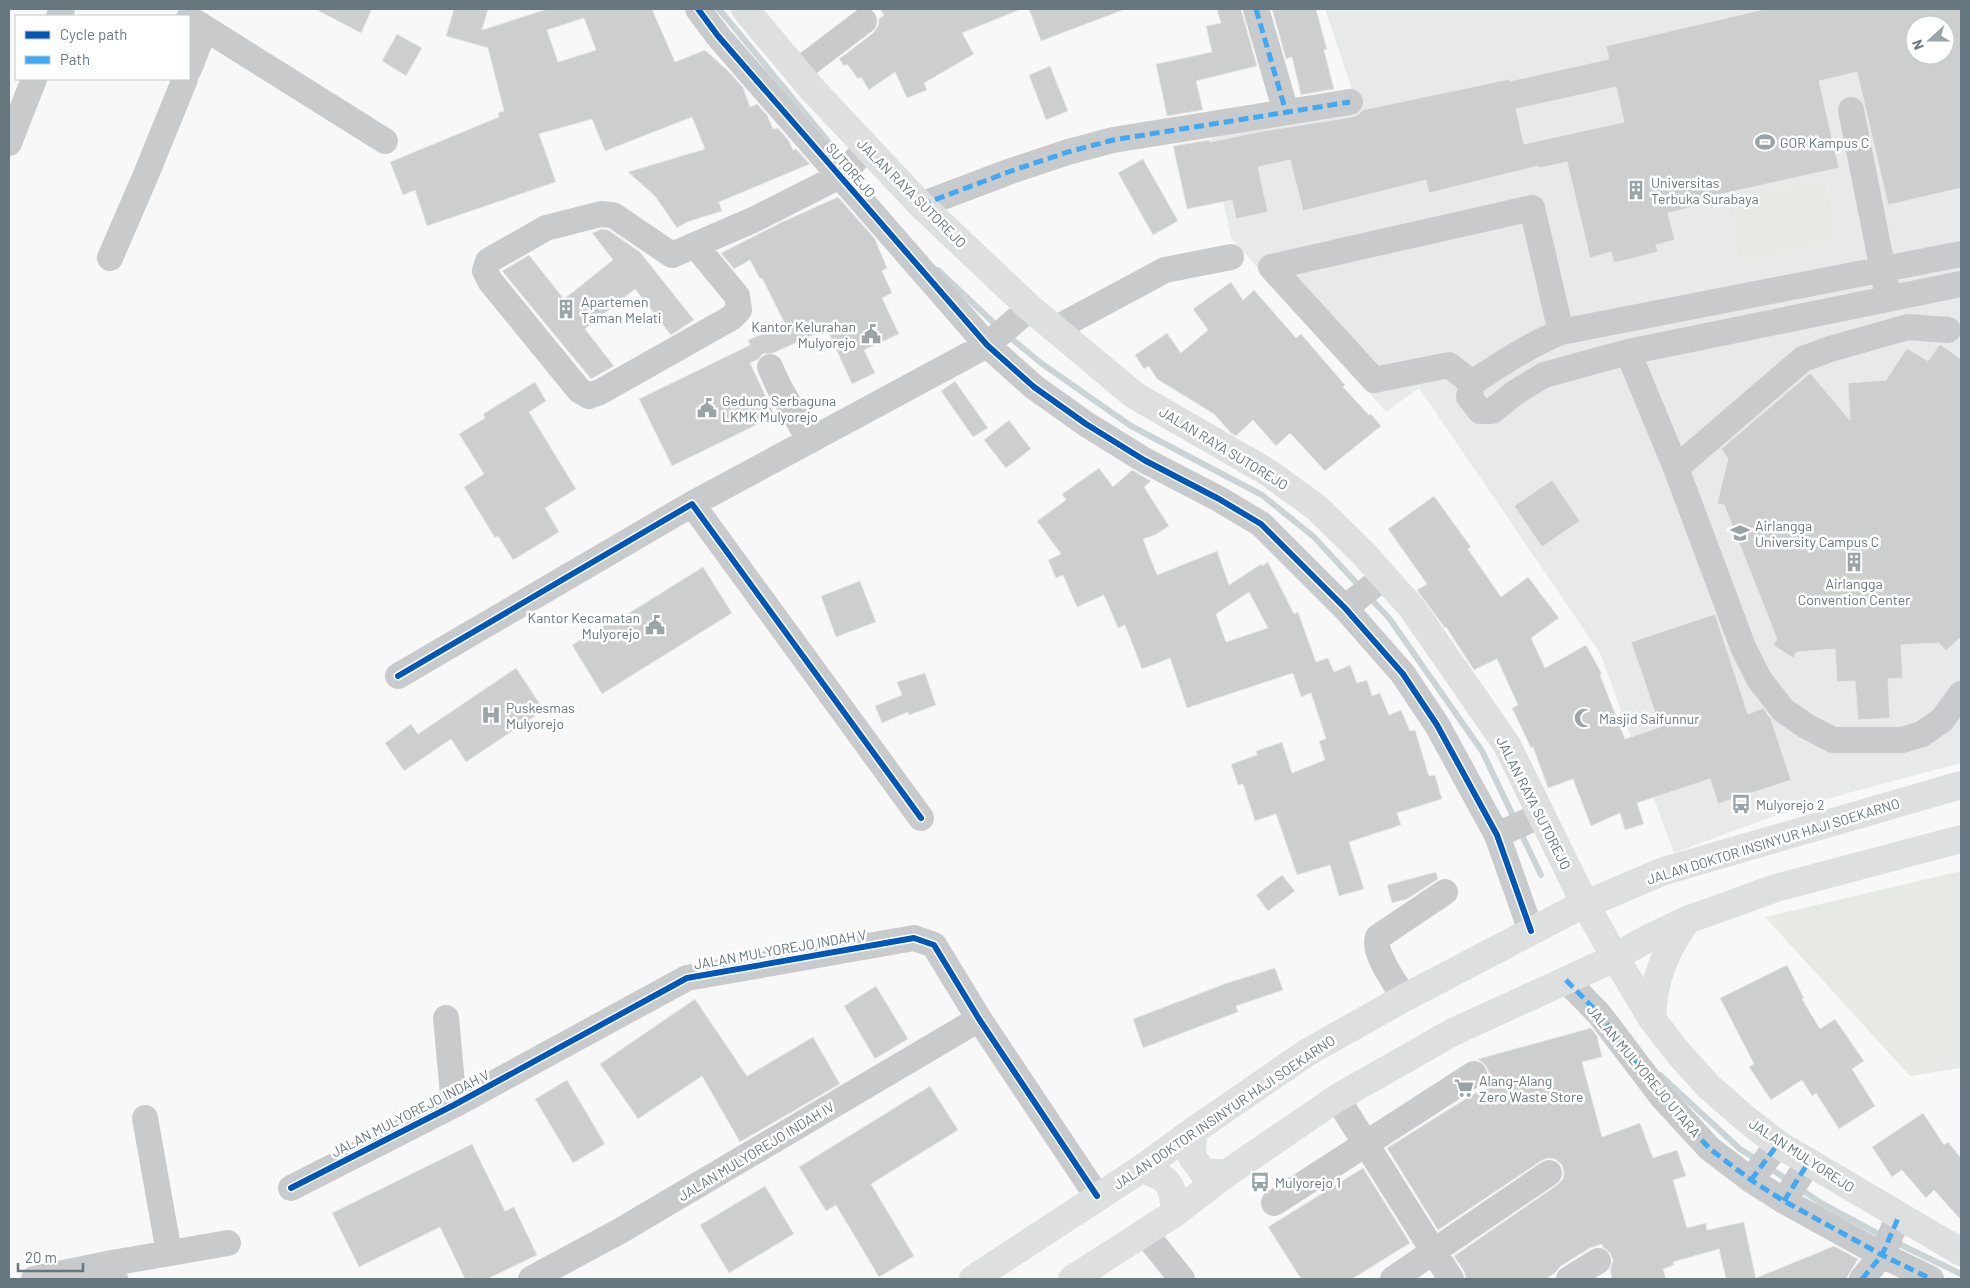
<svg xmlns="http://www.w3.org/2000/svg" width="1970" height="1288" viewBox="0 0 1970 1288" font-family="Barlow,sans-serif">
	<rect width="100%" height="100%" fill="#f8f8f8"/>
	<path fill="#e8e9e9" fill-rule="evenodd" d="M1325 9H1961V763L1848 793 1771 817 1674 853 1600 653 1419 388 1386 412 1231 238 1210 139 1355 99ZM1915 25H1945V55H1915Z"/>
	<path fill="#e7e9e5" d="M1823 178 1838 240 1741 262 1727 200Z
		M1961 871V1068L1910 1076 1765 917Z"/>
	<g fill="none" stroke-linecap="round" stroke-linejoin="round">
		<path stroke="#cad4d6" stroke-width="6" d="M719 9 845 162
			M938 270 998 327
			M1007 335 1041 363 1131 426 1262 495 1314 537 1361 588
			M1369 597 1389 618 1482 751 1515 820
			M1520 831 1541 875
			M1660 1075 1740 1149 1757 1160
			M1768 1167 1789 1181
			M1799 1188 1821 1203 1884 1237
			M1895 1242 1961 1274"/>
	</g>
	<path fill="#cdcfcf" stroke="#e8e8e8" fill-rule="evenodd" d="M315 9H372L361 33Z
		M454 9H488L482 30 547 9H652L675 62 705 50 727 70 743 87 750 107 757 104 767 115 773 129 778 128 789 141 793 150 796 149 810 164 719 202 722 211 687 222 677 228 655 196 628 172 705 149 692 117 605 151 592 119 539 134 556 182 427 226 415 190 403 195 390 162 499 117 498 113 504 111 488 48 446 36ZM584 18 596 50 558 62 547 30Z
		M880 9H1019V10L962 33 974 54 924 83 927 90 907 98 895 72 869 90 861 77 858 79 847 64 844 66 839 59 873 33 878 26 879 19 884 15Z
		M1029 9H1122L1123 10 1041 41Z
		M1217 9H1241L1257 66 1196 81 1203 110 1167 116 1156 64 1212 52 1206 26 1221 23Z
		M1272 9H1316L1327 49 1324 50 1334 89 1301 95 1292 57 1286 59Z
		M1765 9H1961V188L1888 205 1857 72 1819 81 1839 168 1699 199 1701 205 1668 213 1675 240 1656 245 1658 252 1614 263 1611 252 1590 258 1567 162 1539 168 1538 166 1429 193 1426 180 1303 211 1290 160 1258 167 1268 212 1236 219 1232 200 1187 209 1173 146 1209 140 1210 142 1263 131 1352 117 1359 114 1362 110 1510 79V81L1609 59 1606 46ZM1915 25H1945V55H1915ZM1616 87 1624 122 1524 144 1516 109Z
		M397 34 422 48 406 76 382 61Z
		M1050 66 1068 111 1046 120 1029 75Z
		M1143 159 1178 221 1153 235 1118 173Z
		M838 197 875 239 887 268 882 271 892 293 882 298 899 334 864 350 875 373 852 384 827 329 773 353 763 354 757 360 750 363 775 416 672 466 639 399 750 345 748 340 785 324 762 278 760 279 750 260 734 269 721 253 780 223Z
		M602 229 608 230 640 252 694 320 671 335 635 289 585 329 614 366 591 379 502 271 529 255 564 299 613 260 592 233Z
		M1231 282 1243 300 1254 290 1296 338 1301 334 1345 385 1343 387 1369 415 1371 414 1381 426 1325 471 1290 433 1276 446 1253 420 1236 436 1231 433 1214 414 1157 379 1149 366 1144 369 1135 355 1167 333 1181 353 1208 330 1193 309Z
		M1940 344 1961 359V637L1946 651 1939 643 1901 645 1903 678 1888 679 1890 718 1858 720 1855 681 1837 682 1835 649 1797 652 1793 658 1773 645 1777 639 1724 505 1717 504 1728 459 1721 449 1810 373 1850 420 1848 383 1886 380 1907 348 1928 361Z
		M955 381 988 428 973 437 941 391Z
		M535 382 546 401 529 412 576 489 545 508 559 532 513 560 498 536 495 538 464 487 484 474 459 434 485 418 483 414Z
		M1009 420 1031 449 1006 468 984 440Z
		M1099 468 1113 487 1132 470 1151 481 1144 487 1169 526 1155 535 1143 539 1157 575 1217 551 1229 585 1261 564 1262 566 1268 562 1294 614 1298 612 1316 662 1328 658 1334 672 1350 665 1357 683 1367 680 1372 696 1380 693 1389 715 1401 710 1410 731 1415 730 1429 776 1435 775 1442 799 1397 813 1401 825 1349 842 1364 889 1339 896 1330 865 1297 875 1276 814 1255 821 1243 784 1238 785 1231 764 1257 755 1256 751 1282 742 1292 773 1325 760 1319 741 1326 739 1311 693 1301 697 1293 673 1187 708 1170 658 1142 669 1125 625 1118 628 1104 595 1077 607 1063 575 1056 578 1048 560 1061 554 1037 521 1066 500 1062 494ZM1249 592 1268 628 1226 642 1216 614Z
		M1552 480 1580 521 1542 547 1514 506Z
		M1434 496 1471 547 1468 549 1501 597 1528 577 1559 618 1531 638 1545 668 1586 645 1602 674 1600 675 1625 739 1660 727 1631 642 1715 614 1748 714 1763 708 1771 719 1791 780 1718 804 1710 779 1637 803 1644 824 1625 830 1620 813 1591 826 1573 779 1548 788 1533 747 1531 748 1512 708 1518 705 1497 659 1474 670 1446 627 1445 628 1417 590 1427 584 1388 529Z
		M703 567 732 613 602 694 572 645 620 616 621 618Z
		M860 581 876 622 836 637 821 596Z
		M516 668 544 710 466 762 451 739 404 771 385 743 411 724 418 734Z
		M925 673 936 705 909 715 908 712 882 723 875 706 902 695 897 682Z
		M1436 872 1438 879 1407 899 1392 903 1387 885Z
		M1282 875 1295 891 1268 911 1256 895Z
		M1787 965 1804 998 1802 999 1820 1029 1835 1019 1864 1061 1852 1069 1875 1106 1839 1129 1816 1093 1812 1096 1802 1080 1771 1100 1749 1067 1754 1064 1720 998Z
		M1275 968 1283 990 1236 1006 1238 1012 1143 1048 1133 1019 1227 983Z
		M876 986 908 1039 875 1059 844 1006Z
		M695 999 747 1076 813 1037 840 1084 740 1142 702 1076 638 1119 600 1064Z
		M1591 1028 1597 1036 1602 1057 1582 1062 1602 1137 1640 1123 1653 1158 1677 1150 1686 1176 1673 1180 1687 1228 1706 1223 1707 1230 1744 1222 1756 1279H1726L1719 1249 1673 1262 1674 1265 1663 1269 1666 1279H1612L1610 1270 1613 1260 1610 1253 1603 1247 1602 1244 1590 1248 1561 1266 1555 1273 1546 1279H1466L1464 1271 1454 1256 1557 1185 1563 1179 1564 1172 1562 1165 1555 1159 1547 1158 1541 1161 1438 1230 1387 1148 1475 1093 1486 1090 1485 1084 1488 1080 1489 1073 1486 1066 1478 1059Z
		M567 1080 605 1144 573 1163 535 1099Z
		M930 1086 958 1130 871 1184 914 1256 879 1277 836 1205 826 1211 799 1167Z
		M1923 1113 1944 1145 1948 1142 1961 1158V1220L1934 1190 1926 1198 1902 1170 1892 1177 1872 1147Z
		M472 1144 505 1211 514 1207 537 1255 487 1279H465L440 1227 359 1267 332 1213Z
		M1363 1168 1410 1243 1352 1279H1301L1268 1227Z
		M765 1186 794 1234 729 1273 700 1225Z
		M1834 1246 1858 1259 1846 1279H1756V1278Z"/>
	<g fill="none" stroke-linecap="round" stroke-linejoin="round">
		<path stroke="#c9cacb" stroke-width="26" d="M698 9 718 36 987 345 1034 387 1086 424 1144 460 1219 499 1261 524 1345 608 1403 674 1437 725 1497 835 1531 931
			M1256 9 1286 112
			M59 16 62 9
			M189 18 385 141
			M189 69 205 28
			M798 71 864 21
			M1851 110 1886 286
			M9 143 34 79
			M921 205 1011 171 1068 152 1113 140 1350 102
			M695 245 737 296 739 310 731 318 600 392 589 396 579 390 490 281 485 271 488 261 546 228 601 214 613 215 672 255 753 220 840 176 867 148
			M1961 254 1561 332C1529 345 1501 364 1472 383L1469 397 1480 411H1492L1516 392 1544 375 1628 352 1961 284
			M110 258 145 177 185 79
			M1055 329 1165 270 1231 257
			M1628 352 1676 468 1743 647 1759 679 1783 710 1806 726 1833 740H1902L1922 734 1942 720 1961 694
			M770 367 779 387 810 441
			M1472 383 1449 365 1374 380 1271 267 1532 208 1561 332
			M1676 468 1803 359 1830 349 1908 327 1948 330
			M692 504 987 345 1030 308
			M1345 608 1384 577
			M398 676 692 504 921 818
			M1497 835 1541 815
			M1566 980 1599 1014 1662 1097 1710 1149 1751 1180 1784 1201 1882 1255 1931 1279
			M1404 998C1396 983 1372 953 1378 937L1445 892
			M446 1018 454 1105
			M1337 1098 1451 1279
			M145 1118 169 1253
			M1751 1180 1778 1144
			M291 1188 454 1105 687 978 914 938 934 945 979 1019 1097 1196
			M1784 1201 1808 1163
			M1274 1203 1474 1074
			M1144 1232 1182 1279
			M112 1263 228 1243
			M34 1279 112 1263 115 1279
			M531 1279 620 1231 979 1019
			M1393 1279 1549 1173
			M1569 1279 1598 1261
			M1862 1279 1882 1255 1899 1216"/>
		<path stroke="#dedfdf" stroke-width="28" d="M745 9 812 89 921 205 1030 308 1134 395 1269 473 1317 508 1363 553 1412 608 1507 745 1585 904 1615 957 1652 1019 1680 1055 1709 1087 1746 1119 1778 1144 1961 1252
			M1652 1019C1654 977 1664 954 1687 920
			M1193 1131 1192 1157 1203 1172 1226 1174
			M1141 1169C1169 1178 1173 1183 1175 1213
			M973 1279 1141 1169 1193 1131 1308 1052 1404 998 1572 910 1664 871 1961 785
			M1072 1279 1175 1213 1226 1174 1337 1098 1453 1032 1604 963 1647 939 1687 920 1776 888 1961 839"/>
		<path stroke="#3fa9f5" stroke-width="5" stroke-dasharray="10 5" stroke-linecap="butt" d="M1256 9 1286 112
			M921 205 1011 171 1068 152 1113 140 1350 102
			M1566 980 1599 1014 1662 1097 1710 1149 1751 1180 1784 1201 1882 1255 1931 1279
			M1751 1180 1778 1144
			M1784 1201 1808 1163
			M1862 1279 1882 1255 1899 1216"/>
		<defs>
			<path id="cycleway" d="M698 9 718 36 987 345 1034 387 1086 424 1144 460 1219 499 1261 524 1345 608 1403 674 1437 725 1497 835 1531 931
				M398 676 692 504 921 818
				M291 1188 454 1105 687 978 914 938 934 945 979 1019 1097 1196"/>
		</defs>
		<use href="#cycleway" stroke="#fff" stroke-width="9"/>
		<use href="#cycleway" stroke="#0057b8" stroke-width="6"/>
	</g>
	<defs>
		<symbol id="stadium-bare" viewBox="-9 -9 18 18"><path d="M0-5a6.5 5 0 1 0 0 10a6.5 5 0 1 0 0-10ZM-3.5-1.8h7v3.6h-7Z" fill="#99a4a9" stroke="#fff" stroke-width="2.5" paint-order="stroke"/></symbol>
		<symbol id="building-bare" viewBox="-9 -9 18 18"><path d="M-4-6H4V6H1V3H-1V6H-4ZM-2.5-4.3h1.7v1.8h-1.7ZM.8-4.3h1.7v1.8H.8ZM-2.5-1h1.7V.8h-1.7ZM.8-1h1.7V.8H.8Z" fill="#99a4a9" stroke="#fff" stroke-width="2.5" paint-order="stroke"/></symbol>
		<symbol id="civic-bare" viewBox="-9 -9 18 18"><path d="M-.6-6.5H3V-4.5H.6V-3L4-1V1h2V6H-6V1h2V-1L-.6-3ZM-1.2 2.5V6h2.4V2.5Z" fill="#99a4a9" stroke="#fff" stroke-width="2.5" paint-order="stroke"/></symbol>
		<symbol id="university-bare" viewBox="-9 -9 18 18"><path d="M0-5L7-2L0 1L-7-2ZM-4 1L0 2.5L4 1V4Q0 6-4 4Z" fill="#99a4a9" stroke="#fff" stroke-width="2.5" paint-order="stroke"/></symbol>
		<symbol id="hospital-bare" viewBox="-9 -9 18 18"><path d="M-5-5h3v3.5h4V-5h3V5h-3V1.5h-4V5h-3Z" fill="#99a4a9" stroke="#fff" stroke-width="2.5" paint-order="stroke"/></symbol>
		<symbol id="mosque-bare" viewBox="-9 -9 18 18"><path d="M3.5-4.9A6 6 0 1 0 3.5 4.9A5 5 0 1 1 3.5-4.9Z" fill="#99a4a9" stroke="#fff" stroke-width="2.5" paint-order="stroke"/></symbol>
		<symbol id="bus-bare" viewBox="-9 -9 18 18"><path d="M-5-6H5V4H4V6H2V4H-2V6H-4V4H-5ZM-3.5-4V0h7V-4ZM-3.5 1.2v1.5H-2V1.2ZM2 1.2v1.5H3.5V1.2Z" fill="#99a4a9" stroke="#fff" stroke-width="2.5" paint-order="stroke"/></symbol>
		<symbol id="supermarket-bare" viewBox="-9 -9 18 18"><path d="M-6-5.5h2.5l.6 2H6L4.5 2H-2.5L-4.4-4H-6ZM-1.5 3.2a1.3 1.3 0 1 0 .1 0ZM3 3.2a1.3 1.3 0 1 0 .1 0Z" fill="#99a4a9" stroke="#fff" stroke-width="2.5" paint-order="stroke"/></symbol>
	</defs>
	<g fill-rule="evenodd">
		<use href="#stadium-bare" x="1751" y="128" width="28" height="28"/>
		<use href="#building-bare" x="1622" y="176" width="28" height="28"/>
		<use href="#building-bare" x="552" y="295" width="28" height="28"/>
		<use href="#civic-bare" x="857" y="320" width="28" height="28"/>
		<use href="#civic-bare" x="693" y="394" width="28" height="28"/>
		<use href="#university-bare" x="1726" y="519" width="28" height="28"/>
		<use href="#building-bare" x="1840" y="548" width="28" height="28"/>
		<use href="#civic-bare" x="641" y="611" width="28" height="28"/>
		<use href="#hospital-bare" x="477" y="701" width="28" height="28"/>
		<use href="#mosque-bare" x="1570" y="704" width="28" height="28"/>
		<use href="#bus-bare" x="1727" y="790" width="28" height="28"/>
		<use href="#supermarket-bare" x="1450" y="1074" width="28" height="28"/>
		<use href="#bus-bare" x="1246" y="1168" width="28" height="28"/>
	</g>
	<g text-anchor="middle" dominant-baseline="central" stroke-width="5" stroke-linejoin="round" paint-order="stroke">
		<g font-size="14" fill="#66777f" stroke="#fff" text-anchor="start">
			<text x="1780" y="142">GOR Kampus C</text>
			<text x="1651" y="182">Universitas<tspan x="1651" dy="16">Terbuka Surabaya</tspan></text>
			<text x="581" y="301">Apartemen<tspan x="581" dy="16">Taman Melati</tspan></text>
			<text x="856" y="326" text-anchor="end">Kantor Kelurahan<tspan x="856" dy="16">Mulyorejo</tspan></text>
			<text x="722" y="400">Gedung Serbaguna<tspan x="722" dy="16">LKMK Mulyorejo</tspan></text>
			<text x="1755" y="525">Airlangga<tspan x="1755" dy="16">University Campus C</tspan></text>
			<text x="1854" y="583" text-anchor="middle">Airlangga<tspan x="1854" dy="16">Convention Center</tspan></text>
			<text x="640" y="617" text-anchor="end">Kantor Kecamatan<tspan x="640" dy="16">Mulyorejo</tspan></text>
			<text x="506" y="707">Puskesmas<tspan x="506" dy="16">Mulyorejo</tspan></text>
			<text x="1599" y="718">Masjid Saifunnur</text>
			<text x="1756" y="804">Mulyorejo 2</text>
			<text x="1479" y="1080">Alang-Alang<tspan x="1479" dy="16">Zero Waste Store</tspan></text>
			<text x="1275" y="1182">Mulyorejo 1</text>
		</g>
		<g font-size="14" fill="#66777f" stroke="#fff">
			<text transform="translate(851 170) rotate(49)">SUTOREJO</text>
			<text transform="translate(912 193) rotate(45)">JALAN RAYA SUTOREJO</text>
			<text transform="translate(1224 448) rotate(31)">JALAN RAYA SUTOREJO</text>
			<text transform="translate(1534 803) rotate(63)">JALAN RAYA SUTOREJO</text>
			<text transform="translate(1773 841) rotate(-17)">JALAN DOKTOR INSINYUR HAJI SOEKARNO</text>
			<text transform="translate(780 949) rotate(-10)">JALAN MULYOREJO INDAH V</text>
			<text transform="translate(1644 1071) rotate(50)">JALAN MULYOREJO UTARA</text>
			<text transform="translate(1224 1112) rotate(-34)">JALAN DOKTOR INSINYUR HAJI SOEKARNO</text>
			<text transform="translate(410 1113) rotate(-27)">JALAN MULYOREJO INDAH V</text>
			<text transform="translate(756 1151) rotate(-31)">JALAN MULYOREJO INDAH IV</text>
			<text transform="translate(1802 1155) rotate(33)">JALAN MULYOREJO</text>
		</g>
	</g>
	<rect width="1970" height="1288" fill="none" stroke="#66777f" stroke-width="20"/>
	<rect x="15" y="15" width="175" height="65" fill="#ffffff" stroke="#c2c9cc"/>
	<rect x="25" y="31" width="25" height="8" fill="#0057b8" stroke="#c2c9cc"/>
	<text x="60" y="40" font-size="15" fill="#66777f">Cycle path</text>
	<rect x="25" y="56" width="25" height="8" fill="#3fa9f5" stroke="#c2c9cc"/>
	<text x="60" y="65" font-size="15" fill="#66777f">Path</text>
	<g transform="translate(1930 40) rotate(249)"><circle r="24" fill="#ffffff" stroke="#c2c9cc"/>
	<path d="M0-4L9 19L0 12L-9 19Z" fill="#99a4a9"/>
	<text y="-8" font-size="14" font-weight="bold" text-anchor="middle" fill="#66777f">N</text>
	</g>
	<path d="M18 1263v8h65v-8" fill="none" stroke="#66777f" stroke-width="2.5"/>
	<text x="25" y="1263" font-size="15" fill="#66777f" stroke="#ffffff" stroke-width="4" paint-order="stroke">20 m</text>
</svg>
